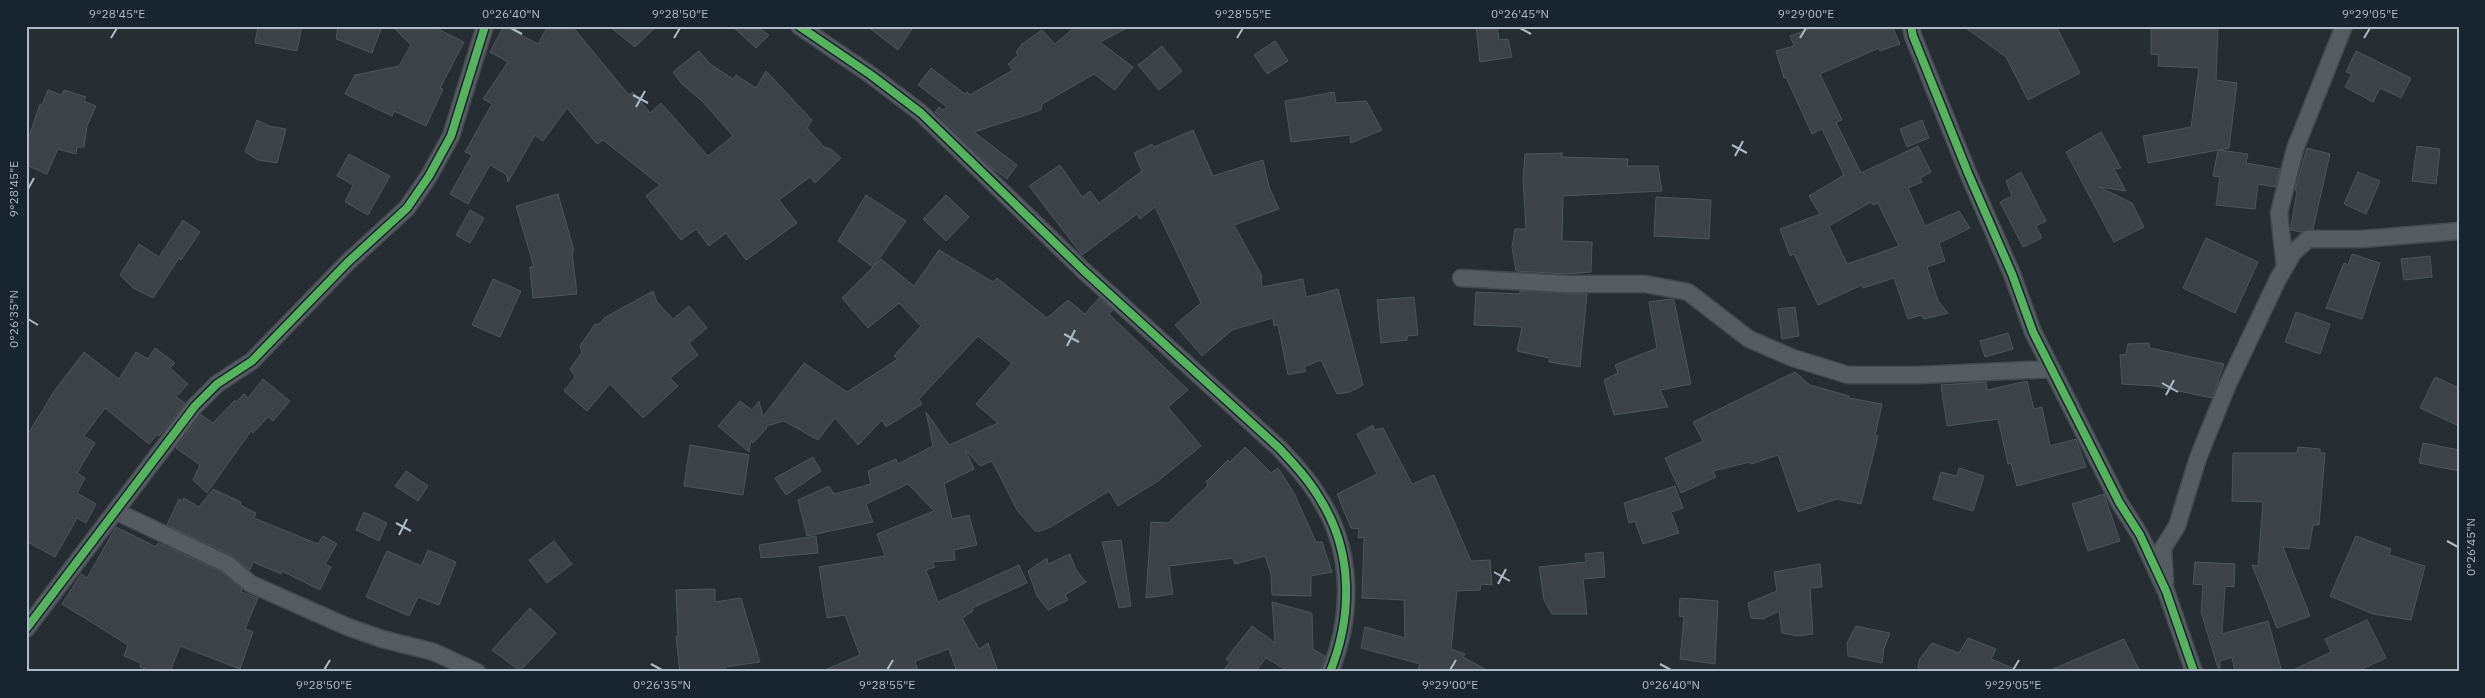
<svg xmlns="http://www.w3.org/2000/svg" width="2485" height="698" viewBox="0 0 2485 698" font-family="'IBM Plex Sans',sans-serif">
	<rect width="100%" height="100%" fill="#262e33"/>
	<path fill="#3d4348" stroke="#4d565c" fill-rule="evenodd" d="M258 26H302L297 51 255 43Z
		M338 26H382L372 53 336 39Z
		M392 26H432L464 42 440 88 443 89 426 126 394 111 392 116 345 94 355 75 399 66 411 45Z
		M504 26 538 44 548 26H572L629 95 633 92 650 113 661 103 708 156 733 136 702 101 682 84 673 72 699 51 710 64 733 79 736 75 756 88 766 71 812 120 807 128 824 147 831 149 841 158 815 183 810 177 779 200 797 223 746 260 726 233 709 246 696 229 681 240 646 196 660 185 603 140 597 144 567 108 543 141 535 135 508 182 506 174 490 165 468 204 450 194 472 155 465 152 492 104 483 99 508 62 490 52Z
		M609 26H657L635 47Z
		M732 26H756L769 35 756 48Z
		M867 26H914L898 50Z
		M1076 26H1131L1100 42 1133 67 1115 90 1094 74 1042 104 1041 110 974 132 1017 165 1007 179 992 168 935 112 939 107 943 110 947 107 918 85 931 68 965 94 967 92 970 95 1013 70 1008 64 1018 55 1016 52 1022 44 1042 30 1055 44Z
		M1476 26H1497L1499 40 1508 39 1512 57 1480 62Z
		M1817 26H1892L1900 44 1880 51 1879 48 1820 74 1842 120 1836 122 1861 173 1918 146 1931 172 1920 178 1922 182 1908 188 1925 226 1959 211 1970 228 1939 243 1945 261 1927 267 1938 301 1948 313 1924 319 1921 315 1908 319 1894 278 1863 288 1862 285 1818 305 1794 254 1790 256 1780 229 1820 214 1809 196 1844 175 1822 129 1812 134 1786 77 1784 78 1776 51 1794 46 1790 36ZM1871 202 1873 205 1878 203 1899 246 1847 264 1829 226Z
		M1963 26H2056L2080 73 2028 100 2006 57Z
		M2151 26H2218L2216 80 2237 83 2229 148 2219 150 2248 154 2246 163 2280 169 2275 187 2258 184 2255 209 2216 205 2220 177 2213 176 2218 150 2148 163 2143 136 2191 127 2199 68 2158 66 2159 55 2151 54Z
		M1275 41 1288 61 1267 74 1254 55Z
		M1162 46 1182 71 1159 90 1138 65Z
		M2356 51 2411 78 2401 98 2380 88 2373 102 2345 87 2352 74 2346 72Z
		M48 90 61 95 64 90 86 97 84 101 96 106 87 126 84 147H77L76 154 58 149 47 174 26 165V145L40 104 42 105Z
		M1334 92 1336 103 1366 101 1382 130 1351 143 1350 135 1291 142 1285 101Z
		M257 120 269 126 286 129 277 163 258 160 245 152Z
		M1922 120 1929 138 1907 147 1900 129Z
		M1193 130 1213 176 1263 160 1269 187 1279 209 1234 225 1261 274 1262 287 1303 279 1306 297 1338 289 1363 385 1350 392 1337 394 1321 360 1304 367 1306 371 1288 375 1278 325 1274 326 1273 318 1232 330 1202 356 1175 325 1201 303 1155 207 1140 219 1137 214 1082 255 1029 186 1060 165 1082 197 1090 191 1099 203 1142 171 1134 153 1152 144 1154 147Z
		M2101 132 2121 168 2114 169 2126 191 2099 187 2132 203 2144 227 2114 242 2066 152Z
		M2417 146 2440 149 2436 184 2412 181Z
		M2307 148 2330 154 2313 229 2301 232 2291 230V226L2297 191 2295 190Z
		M1563 153 1561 157 1628 159 1627 166H1658L1662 191 1563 196 1562 241 1592 242 1591 272 1565 274 1516 271 1512 247 1515 229H1526L1523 179 1525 154Z
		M349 154 390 176 368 215 345 202 353 185 337 176Z
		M2021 172 2046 221 2036 226 2042 238 2023 247 2000 202 2012 196 2006 181Z
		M2358 172 2380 181 2366 214 2344 204Z
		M558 194 574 251 572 252 577 294 533 298 530 267H534L516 206Z
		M866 195 906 221 873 267 838 241Z
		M946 195 969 217 946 241 923 219Z
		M1656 197 1711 200 1709 239 1654 236Z
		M470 210 484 218 470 243 456 235Z
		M183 220 200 232 181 260 179 258 153 298 133 288 120 275 139 244 159 257Z
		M2206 238 2258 262 2235 313 2183 288Z
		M939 250 993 282 997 278 1047 318 1068 300 1085 314 1099 298 1113 310 1109 314 1188 390 1168 407 1201 446 1158 481 1118 506 1109 491 1051 527 1040 531H1035L1017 510 992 461 980 466 965 449 974 469 944 484 952 519 969 515 977 545 954 550 955 560 932 562 935 567 926 570 938 602 1019 565 1027 583 972 608 973 611 962 618 979 649 988 643 998 672H957L949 649 915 661 918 672H820L860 655 845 615 827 618 819 567 885 556 877 534 934 511 908 484 866 504 873 522 807 536 798 500 829 486 834 494 871 484 868 471 896 459 898 464 933 446 926 412 949 445 998 423 976 404 1012 363 978 336 919 399 922 404 886 427 882 420 858 445 835 418 818 440 784 421 766 426 767 428 753 443 751 440 749 452 718 426 740 401 752 410 759 401 763 417 804 363 847 392 898 359 894 356 921 326 899 303 868 328 842 298 881 259 914 286Z
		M2352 254 2380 263 2362 319 2326 308 2344 263 2348 265Z
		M2430 256 2432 277 2404 280 2401 259Z
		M493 279 521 291 500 337 472 325Z
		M653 291 657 302 673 319 689 306 707 328 689 343 698 355 670 378 678 386 643 418 610 384 587 411 564 391 575 377 570 369 582 352 580 346 595 324H600L604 318Z
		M1520 291 1587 294 1580 367 1549 362V358L1517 351 1522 327 1474 325 1476 292 1520 294Z
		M1414 297 1418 335 1407 336V340L1381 343 1377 300Z
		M1669 299 1674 300 1691 384 1660 390 1668 407 1614 415 1604 380 1618 373 1615 365 1657 348 1649 302Z
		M1795 307 1799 336 1782 339 1778 309Z
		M2296 312 2330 324 2320 354 2285 342Z
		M2008 333 2013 349 1985 357 1980 341Z
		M2149 343 2150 348 2224 364 2212 398 2155 386 2122 384 2120 355 2126 354 2128 344Z
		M155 348 175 363 170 368 188 384 176 397 185 403 159 436 157 435 149 444 105 408 84 436 95 443 77 473 85 478 77 493 96 504 86 523 77 518 55 557 26 541V437L55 390 84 352 119 379 136 352 148 359Z
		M1795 372 1810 385 1849 396V398L1882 404 1875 436H1878L1861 504 1837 499 1798 512 1778 455 1751 464 1750 462 1713 471 1716 477 1681 493 1665 458 1703 441 1693 422Z
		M2435 377 2459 388V426L2420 408Z
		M263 379 290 401 273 421 268 417 253 433 251 431 207 493 193 480 200 465 176 448 201 415 213 423 235 400 236 402 244 394 248 398Z
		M2027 381 2034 409 2042 407 2050 446 2076 439 2086 467 2017 486 2011 463 2008 464 1998 419 1947 426 1941 385 1986 382 1987 390Z
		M1373 425 1374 430 1383 428 1412 484 1434 475 1471 561 1490 560 1492 585 1481 584 1480 590 1457 591 1451 649 1465 654 1463 657 1490 672H1417L1420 664 1361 648 1365 627 1405 638 1404 600 1362 598 1364 537 1358 538 1359 529 1351 528 1337 494 1377 474 1357 434Z
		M2423 443 2459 450V471L2419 463Z
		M690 445 749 455 743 495 684 486Z
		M1245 447 1271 473 1278 468 1294 493 1316 542H1322L1332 572 1311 576V596L1272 595 1271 574 1265 556 1235 564 1233 558 1169 566 1173 594 1146 598 1151 522 1168 523 1208 485 1206 482 1228 460 1230 462Z
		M2298 447 2320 449V453H2325L2319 525H2313L2309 549 2283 547 2310 616 2277 628 2252 565 2258 566 2263 502 2232 501 2233 453H2297Z
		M813 457 821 471 786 495 775 478Z
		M1959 468 1984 476 1973 511 1933 499 1941 472 1957 476Z
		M406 471 428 486 418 501 395 486Z
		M1675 486 1683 508 1671 512 1679 533 1643 544 1635 521 1629 523 1624 503Z
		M213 489 241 502 240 505 256 513 254 518 318 544 323 536 337 544 325 564 331 567 320 590 282 571 281 574 253 562 250 570 231 555 167 525 179 499 183 501 184 498 199 507Z
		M2104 494 2120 541 2088 551 2072 504Z
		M364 512 387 523 379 541 356 530Z
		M116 527 156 547 158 543 222 572 242 589 241 592 258 598 245 629 253 632 240 669 180 646 170 672H155L140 667 141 663 124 656 128 645 62 604 81 574 87 578Z
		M816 536 818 553 761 558 759 545Z
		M2356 536 2391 549 2389 555 2425 566 2411 620 2373 614 2330 596Z
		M1121 540 1131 606 1119 608 1102 542Z
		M554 541 572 564 547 583 529 560Z
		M428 550 456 562 439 605 418 597 409 616 366 597 387 551 421 566Z
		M1603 552 1605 577 1583 579 1587 614H1552L1544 600 1539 567 1586 562 1585 554Z
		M1070 554 1076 570 1086 582 1065 595 1068 600 1048 610 1037 596 1028 571 1047 558 1048 564Z
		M2195 562 2235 564 2234 587 2225 586 2222 634 2268 621 2282 672H2235L2232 657 2220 661V668H2218L2201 612 2203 585 2193 584Z
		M1820 564 1822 587 1810 588 1813 634 1797 636 1782 633 1779 611 1763 619 1751 618 1748 603 1777 591 1774 572Z
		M715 589V602L741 598 760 662 725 667V672H680L676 636H678L676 590Z
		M1680 598 1718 601 1715 664 1680 659 1684 617 1679 616Z
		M1272 602 1312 613 1313 649 1325 656 1320 672H1290L1266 658 1255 672H1222L1230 662 1226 659 1252 626 1275 643Z
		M530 608 556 633 520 671 492 650Z
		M2367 620 2386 658 2355 672H2289L2331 652 2325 639Z
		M1856 626 1890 633 1884 648 1882 663 1848 656 1847 643Z
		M1968 638 1996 649 1991 659 2022 672H1918L1919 660 1932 643 1959 653Z
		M2124 639 2140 672H2046Z"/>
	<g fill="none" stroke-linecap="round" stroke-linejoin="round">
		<defs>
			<path id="minor" d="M799 26 871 75 921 113 1083 270 1279 448C1294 464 1309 480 1320 499 1353 551 1353 615 1330 672
				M1911 26 1913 36 1968 173 2012 274 2033 332 2119 502 2140 535 2166 591 2194 672
				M2285 267 2279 213 2295 149 2344 26
				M1461 278 1565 284H1645L1688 292 1749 339 1793 358 1848 375H1919L2052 369
				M115 511 227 564 251 584 348 627 382 639 434 652 477 672
				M2165 582 2163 548 2177 526 2198 458 2228 384 2278 279 2293 253 2308 239H2362L2459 231
				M26 629 195 406 217 384 252 361 348 262 407 208 429 176 451 136 485 26"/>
		</defs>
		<use href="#minor" stroke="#444a4e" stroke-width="19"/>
		<use href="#minor" stroke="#555c62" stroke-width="16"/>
		<defs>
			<path id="cycleway" d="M799 26 871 75 921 113 1083 270 1279 448C1294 464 1309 480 1320 499 1353 551 1353 615 1330 672
				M1911 26 1913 36 1968 173 2012 274 2033 332 2119 502 2140 535 2166 591 2194 672
				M26 629 195 406 217 384 252 361 348 262 407 208 429 176 451 136 485 26"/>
		</defs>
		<use href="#cycleway" stroke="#19252e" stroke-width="11"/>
		<use href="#cycleway" stroke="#56b35d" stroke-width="8"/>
	</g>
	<path fill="none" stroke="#aebbc6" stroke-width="2" d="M511 28 522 34M1520 28 1531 34M111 38 117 28M674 38 680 28M1237 38 1243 28M1800 38 1806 28M2364 38 2370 28M633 95 648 103M636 107 645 91M1732 145 1747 153M1735 156 1743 141M28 189 34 178M28 319 38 325M1064 334 1079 342M1067 346 1075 330M2162 383 2178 392M2166 395 2174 380M396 523 411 531M399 535 407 519M2447 541 2458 547M1494 572 1510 581M1498 584 1506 569M651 664 662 670M1660 664 1671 670M324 670 330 660M887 670 893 660M1450 670 1456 660M2013 670 2019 660"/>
	<rect width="2485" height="698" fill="none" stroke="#19252e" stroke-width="55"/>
	<rect x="28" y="28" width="2430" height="642" fill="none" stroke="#aebbc6" stroke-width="2"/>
	<g font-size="12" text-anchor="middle" fill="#aebbc6">
		<text x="117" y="18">9°28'45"E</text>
		<text x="511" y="18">0°26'40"N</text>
		<text x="680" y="18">9°28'50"E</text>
		<text x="1243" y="18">9°28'55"E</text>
		<text x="1520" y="18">0°26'45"N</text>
		<text x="1806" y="18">9°29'00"E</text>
		<text x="2370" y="18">9°29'05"E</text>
		<text transform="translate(14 189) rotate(-90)" y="4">9°28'45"E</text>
		<text transform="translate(14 319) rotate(-90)" y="4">0°26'35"N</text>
		<text transform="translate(2471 547) rotate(-90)" y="4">0°26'45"N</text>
		<text x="324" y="689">9°28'50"E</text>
		<text x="662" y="689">0°26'35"N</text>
		<text x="887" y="689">9°28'55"E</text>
		<text x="1450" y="689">9°29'00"E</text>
		<text x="1671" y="689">0°26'40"N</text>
		<text x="2013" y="689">9°29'05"E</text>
	</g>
</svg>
